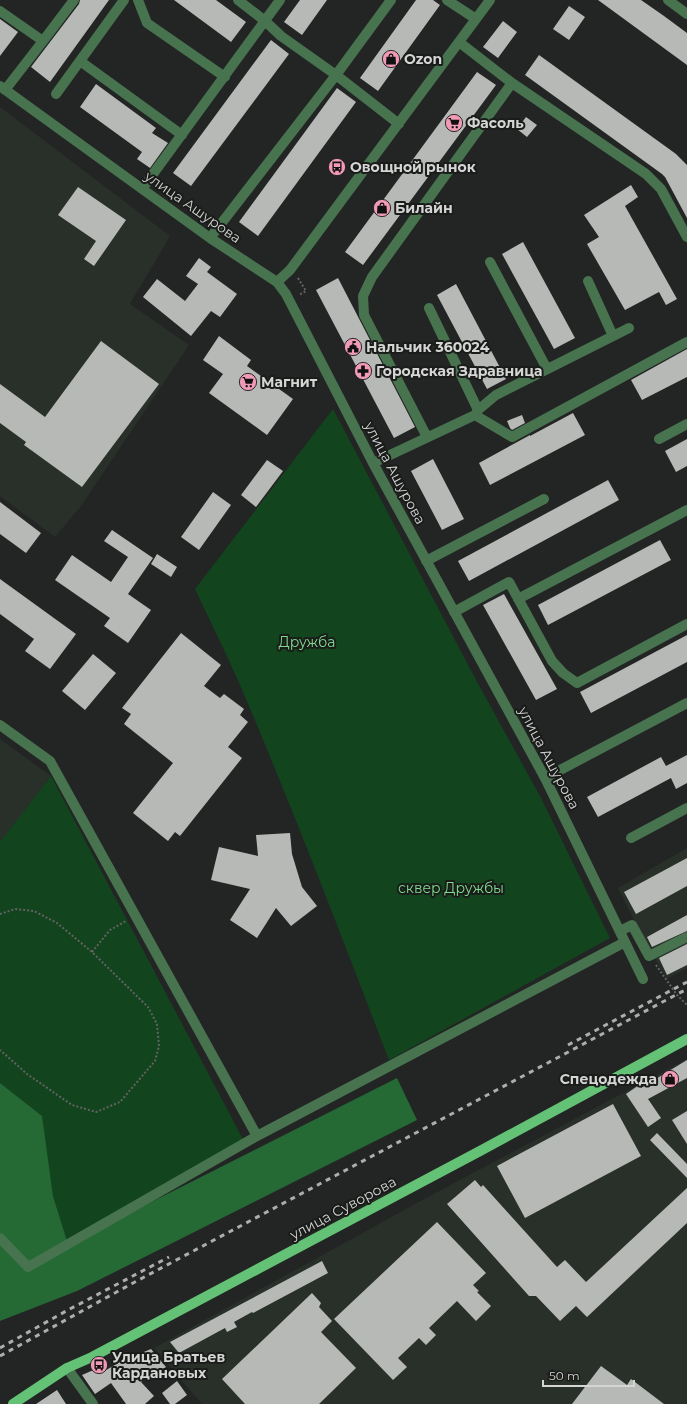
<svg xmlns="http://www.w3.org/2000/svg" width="687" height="1404" viewBox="0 0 687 1404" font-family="Montserrat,sans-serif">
	<rect width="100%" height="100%" fill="#232524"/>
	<path fill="#29302a" d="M0 107 170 236 130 304 189 345 81 506 55 537 0 496Z
		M0 739 51 776 0 843Z
		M687 848V968L667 979 642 936 618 888Z
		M687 1059V1404H202L154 1348 415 1204Z"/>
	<path fill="#12441e" d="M333 409 475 678 541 798 610 938 389 1060C341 935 293 809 240 685 226 653 210 621 195 589Z
		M51 776 245 1143 68 1244 53 1196 41 1116 0 1083V842Z"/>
	<path fill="#256935" d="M397 1078 417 1120 77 1291 0 1321V1083L42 1116 53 1196 68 1244Z"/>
	<path fill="#b6b9b6" d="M80 0H109L50 82 31 67 79 4Z
		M174 0H216L246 22 231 42Z
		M300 0H327L302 35 284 22Z
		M416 0H433L440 5 378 91 360 78Z
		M598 0H641L664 16 687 33V65Z
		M569 6 585 17 569 40 553 29Z
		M0 19 18 32 0 56Z
		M503 21 517 32 498 58 483 47Z
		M271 40 289 54 191 186 173 173Z
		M539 55 676 154 687 165V218L665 177 662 174 525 75Z
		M477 72 496 85 363 265 345 252Z
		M96 84 156 128 152 133 168 143 150 168 137 159 142 152 80 107Z
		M337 88 356 102 258 236 239 222Z
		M526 117 537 125 527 137 517 129Z
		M631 185 638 197 625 206 677 299 666 305 659 292 625 310 587 244 599 237 584 215Z
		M78 187 126 220 94 266 84 259 96 241 58 215Z
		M523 242 575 338 554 349 502 254Z
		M199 258 211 267 207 272 237 294 220 317 211 311 191 336 143 297 157 279 185 301 198 284 186 276Z
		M338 278 415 427 394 438 316 290Z
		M456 284 506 379 487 389 437 295Z
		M219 336 251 360 247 366 293 399 267 435 209 393 223 374 203 360Z
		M101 341 159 384 82 487 24 445 26 442 0 423V384L45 417Z
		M687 349V377L642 400 631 380Z
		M573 413 585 435 490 485 479 463 530 435V436Z
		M522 415 525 423 512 430 510 428 507 421Z
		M687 439V466L676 472 665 451Z
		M433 459 464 519 442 530 411 471Z
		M267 460 283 471 256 507 241 495Z
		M608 480 619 500 469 581 458 561Z
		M213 492 231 505 199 550 181 537Z
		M0 502 41 533 26 553 0 534Z
		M112 530 153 558 128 594 151 610 128 643 104 626 110 618 55 580 72 555 111 582 128 557 104 541Z
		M660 540 671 560 548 625 538 605Z
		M157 554 177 567 171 577 151 564Z
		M0 579 76 634 50 669 25 651 34 639 0 614Z
		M504 594 557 689 536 700 483 605Z
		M181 633 221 665 204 686 220 698 224 694 244 709 240 715 248 722 228 747 242 758 180 836 175 832 168 841 133 813 173 763 124 724 131 714 122 708Z
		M687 635V662L591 713 580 692Z
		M93 654 116 673 85 710 62 691Z
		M687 755V783L676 789 671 778 598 817 587 797 661 757 666 766Z
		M290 833 292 854 302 887 317 906 291 926 276 908 257 938 230 920 250 889 211 880 219 847 258 856 256 835Z
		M687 858V886L636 914 624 892Z
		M687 915V931L652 947 647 937Z
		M687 944V965L667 975 659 958Z
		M687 1060V1078L648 1099 661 1118 648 1127 626 1094 639 1085 641 1088Z
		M613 1104 641 1156 525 1218 497 1166Z
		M687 1111V1144L672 1120Z
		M657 1133 687 1164V1178L650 1140Z
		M475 1180 481 1187 483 1185 557 1267 565 1260 586 1282 687 1188V1223L587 1317 576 1306 560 1321 536 1296H529L447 1204Z
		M437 1222 486 1273 473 1285 479 1291 477 1292 491 1306 476 1321 457 1301 429 1328 436 1335 426 1345 419 1338 398 1358 407 1367 393 1380 334 1319Z
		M322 1261 328 1273 253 1313 252 1312 234 1322 237 1327 227 1332 225 1328 179 1353 170 1342Z
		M312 1293 321 1303 319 1307 332 1321 321 1332 356 1368 319 1404H245L222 1379Z
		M151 1349 166 1367 141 1382 154 1396 145 1404H126L111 1383 95 1394 82 1375 98 1368 101 1373 120 1362Z
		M601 1366 627 1385 631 1379 664 1404H572Z
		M177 1381 187 1395 175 1404H170L162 1393Z
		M57 1390 66 1404H36Z"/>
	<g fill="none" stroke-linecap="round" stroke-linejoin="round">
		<path stroke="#626362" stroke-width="2" stroke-dasharray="2 2" stroke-linecap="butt" d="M298 278 306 291 299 295
			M0 914 15 909 34 911 57 923 92 952 148 1007 157 1024 159 1046 155 1061 120 1102 96 1112 72 1105 27 1074 0 1050
			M92 952 110 930 126 921
			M656 965 677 995 687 1005"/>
		<path stroke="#48734f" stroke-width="10" d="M138 0 147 23 225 77
			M238 0 265 21 281 36 336 75 399 124
			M447 0 476 19
			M668 0 687 14
			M0 11 43 41 74 0
			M459 42 512 83 646 174 661 189 687 237
			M80 61 182 135
			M0 86 210 238 277 282 286 294 373 463 545 778 643 979
			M5 90 43 41
			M56 94 124 0
			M142 189 280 0
			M210 238 336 75 391 0
			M490 262 547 369
			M588 281 613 336
			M277 282 290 270 490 0
			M429 308 478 410 475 415
			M478 410 496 395 629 328
			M427 437 364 315 363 296 372 277 512 83
			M659 439 687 424
			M373 463 475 415 512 437 687 342
			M426 561 544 499
			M518 599 687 510
			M454 612 509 582 552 661 563 673 577 683 687 624
			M0 725 50 761 257 1136
			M545 778 687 703
			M631 838 687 808
			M620 931 632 925 649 956 687 937
			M0 1238 28 1267 257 1136 625 942
			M67 1368 93 1404"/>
		<path stroke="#63c275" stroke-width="10" d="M13 1404 67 1368 92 1357 480 1151 687 1039"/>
		<path stroke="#acadac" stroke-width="3" stroke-dasharray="5 5" stroke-linecap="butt" d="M568 1045 687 982
			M0 1348 68 1310 169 1257
			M0 1356 133 1283 687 989"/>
	</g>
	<defs>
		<symbol id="shop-disc" viewBox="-11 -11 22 22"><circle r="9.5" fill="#f09ab7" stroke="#1a1c1a"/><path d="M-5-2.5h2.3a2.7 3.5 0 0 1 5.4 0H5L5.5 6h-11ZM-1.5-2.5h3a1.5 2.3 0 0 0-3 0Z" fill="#111"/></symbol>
		<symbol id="supermarket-disc" viewBox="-11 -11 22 22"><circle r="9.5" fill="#f09ab7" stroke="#1a1c1a"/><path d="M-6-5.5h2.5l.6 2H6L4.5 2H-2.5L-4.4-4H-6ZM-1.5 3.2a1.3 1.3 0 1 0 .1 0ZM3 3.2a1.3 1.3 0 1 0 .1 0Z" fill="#111"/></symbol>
		<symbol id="bus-disc" viewBox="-11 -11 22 22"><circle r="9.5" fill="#f09ab7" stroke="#1a1c1a"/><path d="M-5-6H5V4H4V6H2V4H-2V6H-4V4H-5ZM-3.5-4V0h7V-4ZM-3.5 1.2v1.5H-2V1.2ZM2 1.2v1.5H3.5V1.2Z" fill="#111"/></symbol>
		<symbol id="civic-disc" viewBox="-11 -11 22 22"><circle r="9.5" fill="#f09ab7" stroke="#1a1c1a"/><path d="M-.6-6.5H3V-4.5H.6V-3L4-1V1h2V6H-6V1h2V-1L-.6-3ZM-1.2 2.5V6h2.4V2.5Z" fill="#111"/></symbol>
		<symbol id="pharmacy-disc" viewBox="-11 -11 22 22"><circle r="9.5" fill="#f09ab7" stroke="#1a1c1a"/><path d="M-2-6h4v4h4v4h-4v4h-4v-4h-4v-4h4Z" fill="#111"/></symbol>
	</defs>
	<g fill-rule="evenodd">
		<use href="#shop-disc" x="381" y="49" width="20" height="20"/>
		<use href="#supermarket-disc" x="444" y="113" width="20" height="20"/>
		<use href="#bus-disc" x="327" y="157" width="20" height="20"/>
		<use href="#shop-disc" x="372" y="198" width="20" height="20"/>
		<use href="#civic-disc" x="343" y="337" width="20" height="20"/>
		<use href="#pharmacy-disc" x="353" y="361" width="20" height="20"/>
		<use href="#supermarket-disc" x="238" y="372" width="20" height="20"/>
		<use href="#shop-disc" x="660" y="1069" width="20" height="20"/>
		<use href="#bus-disc" x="89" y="1355" width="20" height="20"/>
	</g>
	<g text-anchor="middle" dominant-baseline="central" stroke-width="4" stroke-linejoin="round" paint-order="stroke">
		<g font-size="14" font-weight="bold" fill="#d4d5d4" stroke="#1a1c1a" text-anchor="start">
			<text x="404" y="59">Ozon</text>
			<text x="467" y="123">Фасоль</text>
			<text x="350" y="167">Овощной рынок</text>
			<text x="395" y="208">Билайн</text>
			<text x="366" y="347">Нальчик 360024</text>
			<text x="376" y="371">Городская Здравница</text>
			<text x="261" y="382">Магнит</text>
			<text x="657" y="1079" text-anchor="end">Спецодежда</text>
			<text x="112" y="1357">Улица Братьев<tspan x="112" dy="16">Кардановых</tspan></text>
		</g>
		<g font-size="14" fill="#d4d5d4" stroke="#1a1c1a">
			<text transform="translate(193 207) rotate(35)">улица Ашурова</text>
			<text transform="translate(395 473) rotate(62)">улица Ашурова</text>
			<text transform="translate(549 758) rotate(62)">улица Ашурова</text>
			<text transform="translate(343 1208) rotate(-28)">улица Суворова</text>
		</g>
		<g font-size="14" fill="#7fda8f" stroke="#1a1c1a">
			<text x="307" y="642">Дружба</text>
			<text x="451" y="888">сквер Дружбы</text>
		</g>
	</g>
	<path d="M543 1380v6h91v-6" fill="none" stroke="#d4d5d4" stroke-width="2"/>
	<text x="549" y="1380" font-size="12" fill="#d4d5d4" stroke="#1a1c1a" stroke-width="3" paint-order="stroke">50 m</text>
</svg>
